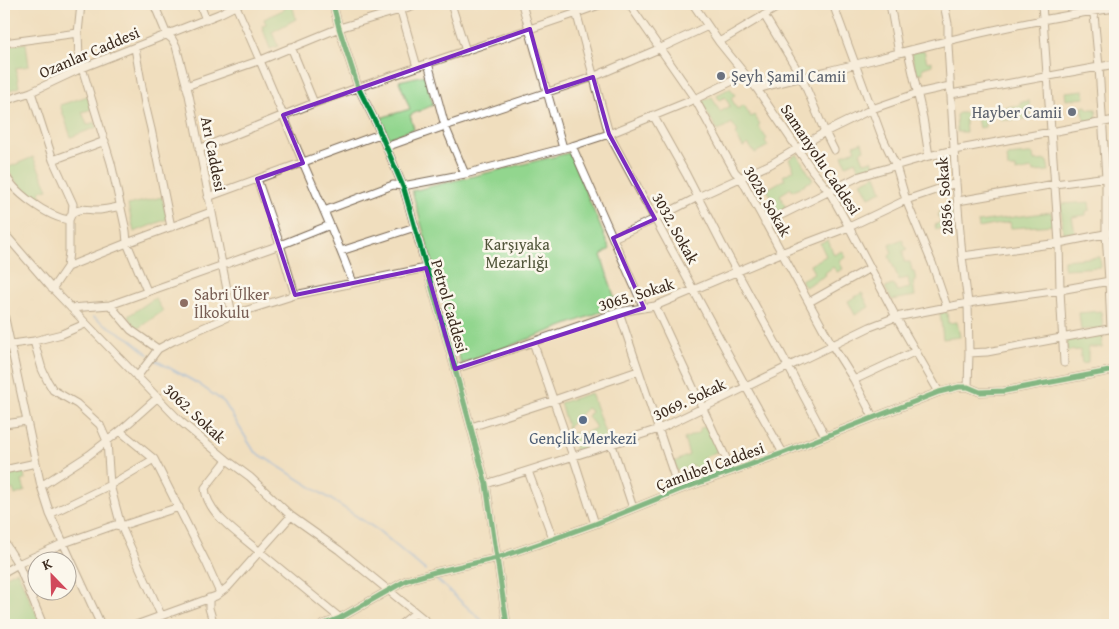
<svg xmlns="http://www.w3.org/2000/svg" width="1119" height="629" viewBox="0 0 1119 629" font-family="'Gentium Book Plus',serif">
	<rect width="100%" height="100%" fill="#fbf7ec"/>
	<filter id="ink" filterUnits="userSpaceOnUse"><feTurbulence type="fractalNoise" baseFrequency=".02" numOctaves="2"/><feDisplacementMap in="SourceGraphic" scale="10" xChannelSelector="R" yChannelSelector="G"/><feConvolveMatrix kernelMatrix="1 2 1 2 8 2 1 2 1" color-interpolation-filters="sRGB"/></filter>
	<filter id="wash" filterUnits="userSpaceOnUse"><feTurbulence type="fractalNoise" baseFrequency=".0096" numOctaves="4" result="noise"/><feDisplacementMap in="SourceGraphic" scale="20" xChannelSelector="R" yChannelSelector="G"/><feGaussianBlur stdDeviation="1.12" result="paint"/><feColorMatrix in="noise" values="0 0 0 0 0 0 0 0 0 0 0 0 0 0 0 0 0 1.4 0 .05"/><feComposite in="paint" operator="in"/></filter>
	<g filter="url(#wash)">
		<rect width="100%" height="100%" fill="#f0debe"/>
		<path fill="#92d68e" stroke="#668056" d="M292 4 296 19 272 32 278 46 270 49 262 26 266 24 264 19 285 9 284 7Z
			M26 43 29 66 16 68 19 87 5 92 4 87V46Z
			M924 50 927 62 932 61V65L923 68V73L917 74 911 53Z
			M425 75 433 105 410 115 414 129 387 138 380 118 410 109 399 81Z
			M730 88 735 95 731 98 737 109 744 105 751 117 754 115 760 124 758 126 767 139 765 141 768 146 755 153 748 144 743 147 735 134 738 132 732 123 718 131 701 102 712 97 720 112 730 106 725 97 719 100 717 95Z
			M1084 90 1085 98 1066 100 1065 92Z
			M88 96 92 109 82 112 87 125 95 122 97 127 71 137 60 105Z
			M1029 101 1031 118 1018 120H1001V117L997 115 985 119V127L979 128 977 118 965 120 966 132H957L956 115 959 113H986L985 110 1020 105V102Z
			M1086 106 1088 109H1096L1097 120 1085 122 1082 107Z
			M862 142 864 150 860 152 864 162 872 160 875 167 860 172 855 161 846 165 842 155 856 150 854 145Z
			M569 153 610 249 601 255 617 306 461 364 412 191Z
			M797 154 813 180 792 191 791 188 780 195 786 208 778 213 767 189 785 179 783 176 794 170 789 159Z
			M1028 154H1033L1034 161 1047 160 1049 171 1033 172 1032 169 1016 172V168H1008L1007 156Z
			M33 157 48 189 40 191 42 201C23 191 18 186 7 168Z
			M876 175 882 191 869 197 861 182Z
			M162 197 167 219 134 232 128 205Z
			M1089 202 1090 210 1086 211V215L1072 217 1075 232 1063 233 1061 204Z
			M953 207 956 222 936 230 935 225 941 222 938 215 940 210Z
			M1051 212 1054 225 1011 228 1010 222 979 228 978 222Z
			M902 239 907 250 903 251 904 262H910L912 271H914L916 281H913L915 296 892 300 885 288 894 284 897 291 910 288 908 278 899 280 889 256 892 253 889 245Z
			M828 240 834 255 842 251 846 257 839 261 843 269 837 272 833 267 825 273 826 275 805 287 801 280 814 273 810 265 826 256 820 243Z
			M1100 257 1101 267 1064 269V260Z
			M862 293 869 307 855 315 848 301Z
			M155 298 163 311 137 329 128 316Z
			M1101 311 1103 328 1081 330 1079 313Z
			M947 312 948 323 957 322 960 337 943 339 940 313Z
			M1103 336 1102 347H1088V363L1082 364 1080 350 1067 351V341Z
			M591 393 608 442 577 452H576L570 435 576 432 578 436 596 428 593 423 588 417 591 411 587 408 569 426 568 429 560 403Z
			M708 425 720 450 703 458 708 470 696 475 693 465 677 471 674 462 689 455 684 439 700 432 699 429Z
			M23 467 25 480 22 481 25 491 15 495 13 489 4 491V473Z
			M17 571 41 624 39 625H4V577Z"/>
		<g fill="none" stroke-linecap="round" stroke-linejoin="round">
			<path stroke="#77a8e2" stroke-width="2" d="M93 317 130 339 148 354
				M155 360 197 383 224 402 254 451 332 500 379 531 425 570
				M434 577 487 625"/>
		</g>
	</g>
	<g filter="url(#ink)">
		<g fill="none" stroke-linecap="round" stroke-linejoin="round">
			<defs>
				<path id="minor" d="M81 4 78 33 79 58 111 163 126 231 127 243 147 291
					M154 4 167 35 172 39 176 46 189 95 232 315
					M200 4 206 20
					M333 4 339 28 358 87 377 125 404 189 455 369 486 484 507 625
					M399 4 417 67
					M451 4 466 51
					M522 4 563 148
					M574 4 609 134 746 387 783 453
					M629 4 695 99 735 172 741 178 832 345 854 380 873 417
					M693 4 719 42 757 89 812 170 829 191 849 227 896 317 939 392
					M833 4 881 134 896 166 906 200 932 263 947 307
					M890 4 899 53
					M944 4 948 24V45L956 183 962 256 968 303 969 353 968 387
					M1042 4 1059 243 1060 290 1064 363
					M1093 4 1099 67 1106 178V233L1109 281 1111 329
					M236 6C257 52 276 99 296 146 315 191 336 236 353 283
					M764 15 801 76 825 132 834 150
					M719 42 783 4
					M4 43 78 33
					M291 47 314 103
					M135 48 145 104 151 129 171 227
					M908 51 923 118 929 156
					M428 63 445 126 465 174
					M186 86 261 60 339 28 400 10 417 4
					M757 89C795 78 834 70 872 60 952 39 1033 19 1115 8
					M31 92 53 160 73 204 72 213 69 220V252L67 267
					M951 94 1115 64
					M4 101 31 92 82 68 219 14 239 4
					M653 115 686 174 723 246 788 366 825 436
					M572 146 644 308
					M386 147 445 126 593 77 661 48 708 26
					M199 149 314 103 417 67 577 13 602 4
					M53 160 105 141
					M4 172C12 192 48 217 69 220
					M257 179 280 245 295 295
					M208 197 380 134
					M958 201 1055 184 1115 176
					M324 211 393 185 403 186 465 174 572 146 609 134 695 99 745 75
					M72 213C85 206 88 211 100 210 107 209 114 208 121 206
					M765 223 860 176 929 156 954 150 1115 120
					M4 233 49 285 180 421 227 460 250 477 291 516 339 550 431 625
					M613 238 655 219 698 197 771 164 825 132 872 109 918 93 950 86
					M341 251 415 227
					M962 256 1059 243 1115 232
					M52 289 67 267 127 243 211 212
					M809 302 870 268
					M110 305 131 330 158 349
					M655 306 732 471
					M71 308 110 305 280 245 330 225
					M619 312 679 490
					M4 314 36 463 41 486 50 514 101 625
					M34 341 42 369 47 380 53 390 77 404 100 425 107 441 110 485 121 526 161 615
					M533 342 573 456 595 524
					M4 345 34 341 62 334 85 324
					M969 353 987 352 1114 328
					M455 369 619 312 655 306 781 253 849 227 906 200 956 183
					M137 377 158 349 173 341 232 315 295 295 426 268
					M854 380 916 351
					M4 424 27 421
					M471 427 554 400 638 371
					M120 431 154 459 206 562 220 593
					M612 445 633 508
					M227 460 205 488C206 509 229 527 244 539L340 618
					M4 470 36 463
					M528 471 553 539
					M486 484 659 429 870 327 896 317 968 303 1060 290 1115 280
					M41 486 89 455 120 431 158 397
					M50 514 110 485 154 459
					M4 542 18 564 43 625
					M4 572 18 564 64 543 115 525 121 526 179 507
					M209 598V608L214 625
					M136 625 216 596 228 587 291 516
					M322 625 340 618 407 580 435 572 497 558 553 539 595 524 679 490 783 453 939 392 959 387H968L980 392 1004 391 1115 370
					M400 625 415 613"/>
			</defs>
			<use href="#minor" stroke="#7a6956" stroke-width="9"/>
			<use href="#minor" stroke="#fff" stroke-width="7"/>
			<defs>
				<path id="cycleway" d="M333 4 339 28 358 87 377 125 404 189 455 369 486 484 507 625
					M322 625 340 618 407 580 435 572 497 558 553 539 595 524 679 490 783 453 939 392 959 387H968L980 392 1004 391 1115 370"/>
			</defs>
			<use href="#cycleway" stroke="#fbf7ec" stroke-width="8"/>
			<use href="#cycleway" stroke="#00873e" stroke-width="5"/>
		</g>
	</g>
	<path d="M0 0H1119V629H0ZM530 29 547 92 593 77 609 134 655 219 613 238 644 308 455 369 426 268 295 295 257 179 303 163 283 115Z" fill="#f0debe" fill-opacity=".55" fill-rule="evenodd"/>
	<path fill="none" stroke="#7b2cbf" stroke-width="4" stroke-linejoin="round" d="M530 29 547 92 593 77 609 134 655 219 613 238 644 308 455 369 426 268 295 295 257 179 303 163 283 115Z"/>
	<g fill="#6b7280" stroke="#fbf7ec" stroke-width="2">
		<circle cx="721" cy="76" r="5"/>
		<circle cx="1072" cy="112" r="5"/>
	</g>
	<circle fill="#8d6e63" stroke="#fbf7ec" stroke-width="2" cx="184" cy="303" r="5"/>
	<circle fill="#5c6f8a" stroke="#fbf7ec" stroke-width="2" cx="583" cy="420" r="5"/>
	<g text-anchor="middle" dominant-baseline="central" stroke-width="5" stroke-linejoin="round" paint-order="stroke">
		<g font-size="16" fill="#3b2a1e" stroke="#fbf7ec">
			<text transform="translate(89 52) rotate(-23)">Ozanlar Caddesi</text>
			<text transform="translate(214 154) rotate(79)">Arı Caddesi</text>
			<text transform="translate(821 159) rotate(56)">Samanyolu Caddesi</text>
			<text transform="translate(944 196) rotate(-94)">2856. Sokak</text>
			<text transform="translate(768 201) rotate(60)">3028. Sokak</text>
			<text transform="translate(676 228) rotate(61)">3032. Sokak</text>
			<text transform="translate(636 294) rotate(-17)">3065. Sokak</text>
			<text transform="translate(450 306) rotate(74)">Petrol Caddesi</text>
			<text transform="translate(689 399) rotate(-25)">3069. Sokak</text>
			<text transform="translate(195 413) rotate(43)">3062. Sokak</text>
			<text transform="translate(710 466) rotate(-20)">Çamlıbel Caddesi</text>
		</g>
		<g font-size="16" fill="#5b616d" stroke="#fbf7ec" text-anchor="start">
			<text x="731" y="76">Şeyh Şamil Camii</text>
			<text x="1062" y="112" text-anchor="end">Hayber Camii</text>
		</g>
		<g font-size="16" fill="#51553a" stroke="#fbf7ec">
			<text x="517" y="244">Karşıyaka<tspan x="517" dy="18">Mezarlığı</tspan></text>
		</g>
		<g font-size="16" fill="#785e54" stroke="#fbf7ec" text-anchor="start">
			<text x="194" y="294">Sabri Ülker<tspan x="194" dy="18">İlkokulu</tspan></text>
		</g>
		<g font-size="16" fill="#4e5e75" stroke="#fbf7ec">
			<text x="583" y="438">Gençlik Merkezi</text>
		</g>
	</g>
	<rect width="1119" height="629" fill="none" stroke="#fbf7ec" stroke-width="20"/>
	<g transform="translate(52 576) rotate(337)"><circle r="24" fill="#fbf7ec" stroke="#aea59a"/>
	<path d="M0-4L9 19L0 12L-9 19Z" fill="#d1495b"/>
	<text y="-8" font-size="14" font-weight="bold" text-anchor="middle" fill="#3b2a1e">K</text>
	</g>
</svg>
